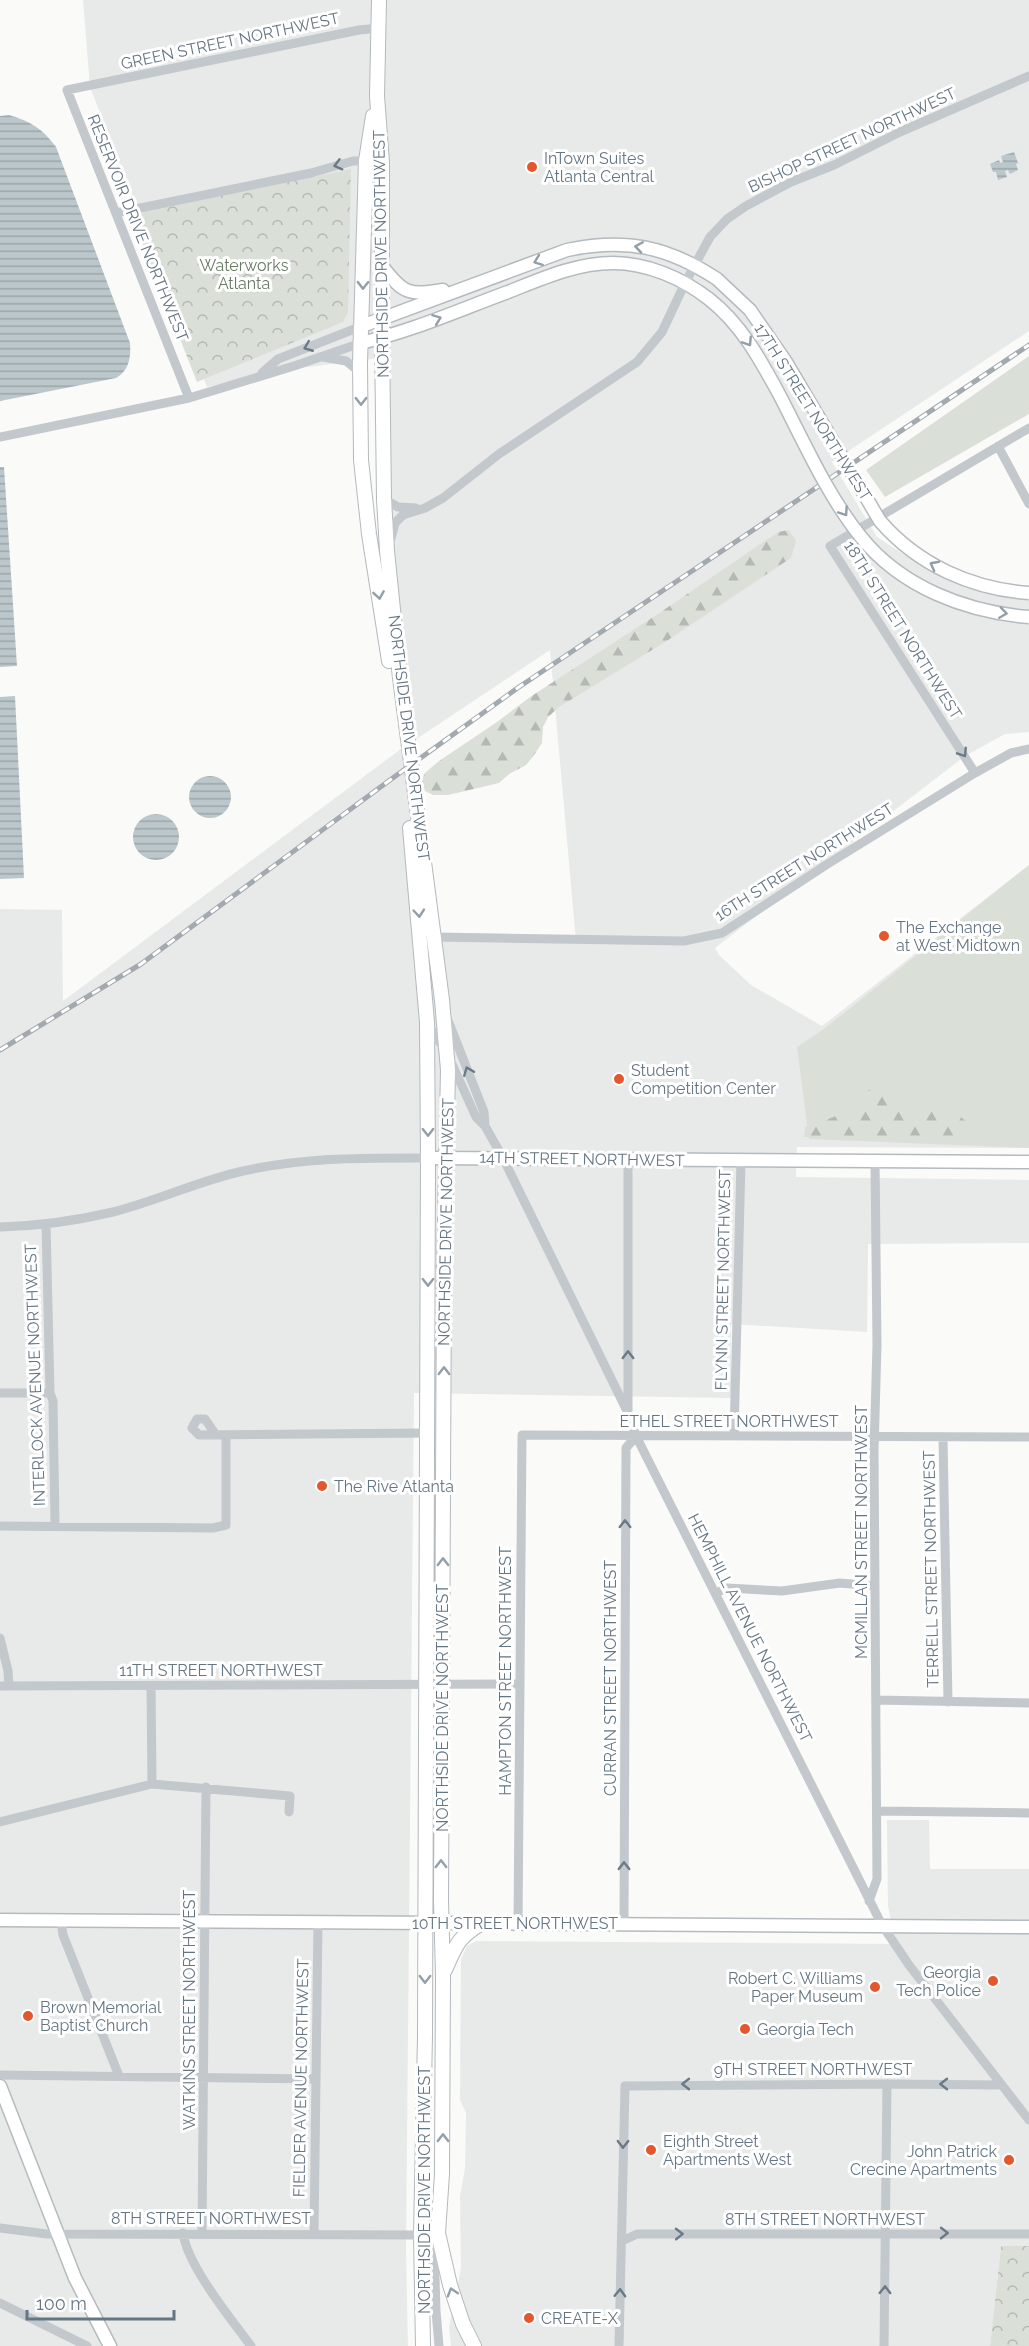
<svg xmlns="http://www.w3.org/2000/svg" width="1029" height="2346" viewBox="0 0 1029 2346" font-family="Raleway,sans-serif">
	<defs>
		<pattern id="forest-firs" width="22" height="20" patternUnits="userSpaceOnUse" patternTransform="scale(1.5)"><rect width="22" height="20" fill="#dadfd7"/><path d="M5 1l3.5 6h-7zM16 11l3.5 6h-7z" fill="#b4b9b4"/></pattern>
		<pattern id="park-crowns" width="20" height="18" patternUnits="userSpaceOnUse" patternTransform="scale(1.5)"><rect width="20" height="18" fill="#dadfd7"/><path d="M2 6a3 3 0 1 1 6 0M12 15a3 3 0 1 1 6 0" fill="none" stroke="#b4b9b4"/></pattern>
		<pattern id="water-rules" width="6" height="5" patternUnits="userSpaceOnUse" patternTransform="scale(1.5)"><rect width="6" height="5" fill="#bbc7cb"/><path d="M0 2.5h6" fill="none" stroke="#9ca6aa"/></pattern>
	</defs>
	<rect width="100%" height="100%" fill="#fafaf8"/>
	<path fill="#e8e9e9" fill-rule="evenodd" d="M83 0H1029V331L832 462 877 537 930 571 1029 597V732L1005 734 965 756 715 948 719 955 751 985 822 1026 1029 865V1148L797 1147 796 1177 1029 1180V1243L868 1244 867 1332 731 1324V1398L414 1393 406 2250 408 2346H0V909L62 910 63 1001 409 743 389 588 387 357 285 370 207 387 90 87ZM550 650 576 941 433 936 409 744Z
		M887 1820H929L930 1869H1029V2246H1001L990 2346H451L449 2327 461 2268 460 2197 465 2168 466 2113 460 2100 461 1959 467 1946 476 1941 896 1944 888 1906Z"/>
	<path fill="#dadfd7" d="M1029 356V414L885 497 866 470Z
		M1029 865V1148L809 1139 797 1047 824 1029Z"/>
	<path fill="url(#forest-firs)" d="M789 530 796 541 791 558 665 642 559 707 548 717 543 727 542 743 534 755 526 765 509 774 499 783 448 795H433L425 791 421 781 425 773 439 761 497 722 530 697 658 614 778 532Z
		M887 1087 907 1106 916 1109 939 1108 961 1117 970 1125 965 1136 952 1139 804 1137 805 1127C832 1117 851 1115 868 1090Z"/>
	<path fill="url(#park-crowns)" d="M351 169 348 312 343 322 197 382 131 215Z
		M1001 2246H1029V2346H990Z"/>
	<path fill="url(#water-rules)" d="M9 115C30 121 43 129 56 147L130 343C131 358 129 370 116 378L0 401V116Z
		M1014 152 1018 163 1016 164 1018 170 1010 174 1008 170 1005 171 1007 177 998 180 996 172H993L990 164 999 160 1000 163 1003 162 1001 156Z
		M0 467H4L17 666 0 667Z
		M15 696 24 878 0 879V697Z
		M189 797a21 21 0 1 1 42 0a21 21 0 1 1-42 0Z
		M133 837a23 23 0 1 1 46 0a23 23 0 1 1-46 0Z"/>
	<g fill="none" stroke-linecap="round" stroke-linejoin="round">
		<defs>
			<path id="major" d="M383 267C404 295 410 295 443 290
				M362 326 567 250C626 238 667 246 717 279
				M361 343C412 331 459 310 508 292 541 279 576 263 613 263 647 263 682 278 709 299
				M428 1158 1029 1162
				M0 1920 1029 1927
				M0 2086 75 2278 110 2346"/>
			<path id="highway" d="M379 0 377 96 382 163V338L384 499 387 551 400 678 442 1000 448 1070 444 1276 441 1901 443 1975 442 2174 438 2233 450 2285 463 2324 474 2346
				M373 116 366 161 360 364 361 460 369 534 389 661
				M410 828 427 1022 428 1158 425 2035 421 2235 423 2346
				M445 1970C456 1945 458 1937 482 1923"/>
		</defs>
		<use href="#major" stroke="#b5babe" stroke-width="15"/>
		<use href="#highway" stroke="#b4b9bd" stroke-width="16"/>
		<path stroke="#c3c8cc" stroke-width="9" d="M116 213 311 173 353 161H366
			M323 357 346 361 361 373
			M262 373 278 359 362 326
			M189 398 67 90 359 30 379 28
			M0 437 189 398 294 366 361 343
			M998 446 1029 504
			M384 499 398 507 416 508
			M390 542 395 523 403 515 425 508 443 498 499 454 637 362 662 332 685 283 710 237 727 219 746 206 791 182 834 165 900 132 1029 76
			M975 773 830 546 1029 428
			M435 937 684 941 722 933 826 865 975 773 1011 753 1029 749
			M447 1018 484 1112 485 1126
			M428 1024 447 1053 476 1117 485 1126 503 1158 628 1413 636 1436 882 1925 909 1965 1029 2120
			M628 1160V1411
			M46 1224 50 1393 53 1401 55 1525
			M0 1227C38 1226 75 1221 113 1212 157 1201 198 1181 243 1171 306 1157 364 1158 428 1158
			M0 1393H50
			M216 1435 205 1419H197L192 1428 199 1435 428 1433
			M734 1436 741 1161
			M943 1437 948 1702
			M0 1526 213 1528 226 1525V1435
			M716 1593 727 1588 782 1591 840 1583 875 1586
			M0 1638 8 1671 9 1686
			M0 1686 520 1684
			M151 1686 152 1784
			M876 1700 1029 1703
			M877 1811 1029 1813
			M0 1822 152 1784 290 1796 289 1812
			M869 1901 877 1879 874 1451 877 1345 875 1161
			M61 1920 63 1935 119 2076
			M518 1924 522 1435 1029 1437
			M624 1924 626 1448 636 1436
			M0 2075 316 2079
			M0 2228 47 2234 421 2235
			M183 2233C187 2265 231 2319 251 2346
			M202 2234 206 1787
			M314 2234 318 1922
			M436 2238 434 2243 436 2311 439 2346
			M622 2241 637 2234H1029
			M429 2262V2304L436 2311
			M0 2303 87 2346
			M619 2346 625 2086 887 2084 1002 2085
			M884 2346 887 2084"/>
		<use href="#major" stroke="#fff" stroke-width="12"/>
		<use href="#highway" stroke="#fff" stroke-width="14"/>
		<defs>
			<path id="rail" d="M0 1050 141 964 390 780 519 687 1029 345"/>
		</defs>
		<use href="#rail" stroke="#a2aab0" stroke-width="5"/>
		<use href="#rail" stroke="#fff" stroke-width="3" stroke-dasharray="9" stroke-linecap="butt"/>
		<defs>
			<path id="major-bridge" d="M717 279 750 310 786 362 880 521C918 565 972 589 1029 593
				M709 299C741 324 760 359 779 394 804 442 827 495 861 537 901 587 966 612 1029 617"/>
		</defs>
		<use href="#major-bridge" stroke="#b5babe" stroke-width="15" stroke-linecap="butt"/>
		<use href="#major-bridge" stroke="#fff" stroke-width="12"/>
	</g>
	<defs><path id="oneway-chevron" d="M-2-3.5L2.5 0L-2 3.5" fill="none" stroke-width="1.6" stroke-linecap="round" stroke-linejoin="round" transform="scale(1.5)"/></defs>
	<g stroke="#6a7a87">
		<use href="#oneway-chevron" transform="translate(338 165) rotate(165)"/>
		<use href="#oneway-chevron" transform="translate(308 347) rotate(158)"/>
		<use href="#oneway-chevron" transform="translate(963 753) rotate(57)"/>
		<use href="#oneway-chevron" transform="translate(468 1071) rotate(-112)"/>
		<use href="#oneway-chevron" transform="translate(628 1355) rotate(-90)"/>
		<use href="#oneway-chevron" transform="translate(625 1524) rotate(-90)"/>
		<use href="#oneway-chevron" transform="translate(624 1866) rotate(-90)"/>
		<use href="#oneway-chevron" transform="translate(686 2084) rotate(180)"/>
		<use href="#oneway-chevron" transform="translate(944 2084) rotate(-180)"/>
		<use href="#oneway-chevron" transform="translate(623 2144) rotate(91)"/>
		<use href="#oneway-chevron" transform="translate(944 2233)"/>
		<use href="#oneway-chevron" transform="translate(679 2234) rotate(-1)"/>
		<use href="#oneway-chevron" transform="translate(885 2290) rotate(-89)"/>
		<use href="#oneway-chevron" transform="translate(620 2293) rotate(-88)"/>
	</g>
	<g stroke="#939fa8">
		<use href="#oneway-chevron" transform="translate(639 247) rotate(-171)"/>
		<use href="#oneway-chevron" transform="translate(538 261) rotate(159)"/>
		<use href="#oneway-chevron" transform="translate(363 285) rotate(91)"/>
		<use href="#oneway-chevron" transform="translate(437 319) rotate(-21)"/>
		<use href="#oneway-chevron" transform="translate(748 342) rotate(57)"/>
		<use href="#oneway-chevron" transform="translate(361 401) rotate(90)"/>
		<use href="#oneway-chevron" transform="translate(844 512) rotate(56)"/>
		<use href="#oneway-chevron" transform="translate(934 565) rotate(-152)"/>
		<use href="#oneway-chevron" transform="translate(379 595) rotate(81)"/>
		<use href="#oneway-chevron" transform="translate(1003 613) rotate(8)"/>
		<use href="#oneway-chevron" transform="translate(419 913) rotate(85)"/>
		<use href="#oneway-chevron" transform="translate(428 1132) rotate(89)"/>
		<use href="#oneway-chevron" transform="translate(428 1282) rotate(90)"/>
		<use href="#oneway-chevron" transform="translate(444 1371) rotate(-90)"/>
		<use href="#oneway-chevron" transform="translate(443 1562) rotate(-90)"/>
		<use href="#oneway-chevron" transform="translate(441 1864) rotate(-90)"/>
		<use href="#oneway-chevron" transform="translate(425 1979) rotate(90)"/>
		<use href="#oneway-chevron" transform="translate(443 2138) rotate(-90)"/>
		<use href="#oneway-chevron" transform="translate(452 2292) rotate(-107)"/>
	</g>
	<g fill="#e4572e" stroke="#fff" stroke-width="2">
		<circle cx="532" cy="167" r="6"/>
		<circle cx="884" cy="936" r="6"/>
		<circle cx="619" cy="1079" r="6"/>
		<circle cx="322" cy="1486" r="6"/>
		<circle cx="993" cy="1981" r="6"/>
		<circle cx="875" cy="1987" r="6"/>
		<circle cx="28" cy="2016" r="6"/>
		<circle cx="745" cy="2029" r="6"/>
		<circle cx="651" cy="2150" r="6"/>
		<circle cx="1009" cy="2160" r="6"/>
		<circle cx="529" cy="2318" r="6"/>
	</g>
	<g text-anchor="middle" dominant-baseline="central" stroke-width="6" stroke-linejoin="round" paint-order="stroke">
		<g font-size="16" fill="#657683" stroke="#fff">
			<text transform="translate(230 41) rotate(-12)">GREEN STREET NORTHWEST</text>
			<text transform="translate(852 140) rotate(-25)">BISHOP STREET NORTHWEST</text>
			<text transform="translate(138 228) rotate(68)">RESERVOIR DRIVE NORTHWEST</text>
			<text transform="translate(381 254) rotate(-91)">NORTHSIDE DRIVE NORTHWEST</text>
			<text transform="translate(813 412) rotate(58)">17TH STREET NORTHWEST</text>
			<text transform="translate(903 630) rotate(58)">18TH STREET NORTHWEST</text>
			<text transform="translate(409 738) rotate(83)">NORTHSIDE DRIVE NORTHWEST</text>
			<text transform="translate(804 862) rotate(-32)">16TH STREET NORTHWEST</text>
			<text transform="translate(582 1159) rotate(1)">14TH STREET NORTHWEST</text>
			<text transform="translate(446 1222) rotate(-89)">NORTHSIDE DRIVE NORTHWEST</text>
			<text transform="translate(723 1280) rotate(-89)">FLYNN STREET NORTHWEST</text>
			<text transform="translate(35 1375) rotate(-92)">INTERLOCK AVENUE NORTHWEST</text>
			<text x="729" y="1421">ETHEL STREET NORTHWEST</text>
			<text transform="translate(861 1532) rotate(-90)">MCMILLAN STREET NORTHWEST</text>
			<text transform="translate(931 1569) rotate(-91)">TERRELL STREET NORTHWEST</text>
			<text transform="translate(750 1628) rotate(63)">HEMPHILL AVENUE NORTHWEST</text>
			<text x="221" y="1670">11TH STREET NORTHWEST</text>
			<text transform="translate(505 1671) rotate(-90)">HAMPTON STREET NORTHWEST</text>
			<text transform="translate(610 1678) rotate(-90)">CURRAN STREET NORTHWEST</text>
			<text transform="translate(442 1708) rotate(-90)">NORTHSIDE DRIVE NORTHWEST</text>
			<text x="515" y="1923">10TH STREET NORTHWEST</text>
			<text transform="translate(189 2010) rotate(-90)">WATKINS STREET NORTHWEST</text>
			<text x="813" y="2069">9TH STREET NORTHWEST</text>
			<text transform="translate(301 2078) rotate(-89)">FIELDER AVENUE NORTHWEST</text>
			<text transform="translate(424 2190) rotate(-90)">NORTHSIDE DRIVE NORTHWEST</text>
			<text x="211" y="2218">8TH STREET NORTHWEST</text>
			<text x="825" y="2219">8TH STREET NORTHWEST</text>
		</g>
		<g font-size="16" fill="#657683" stroke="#fff" text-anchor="start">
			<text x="544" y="158">InTown Suites<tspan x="544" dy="18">Atlanta Central</tspan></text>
			<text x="896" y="927">The Exchange<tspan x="896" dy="18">at West Midtown</tspan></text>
			<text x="631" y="1070">Student<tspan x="631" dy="18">Competition Center</tspan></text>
			<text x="334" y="1486">The Rive Atlanta</text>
			<text x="981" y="1972" text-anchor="end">Georgia<tspan x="981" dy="18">Tech Police</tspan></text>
			<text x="863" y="1978" text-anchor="end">Robert C. Williams<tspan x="863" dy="18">Paper Museum</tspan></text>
			<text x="40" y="2007">Brown Memorial<tspan x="40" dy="18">Baptist Church</tspan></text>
			<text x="757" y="2029">Georgia Tech</text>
			<text x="663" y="2141">Eighth Street<tspan x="663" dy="18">Apartments West</tspan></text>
			<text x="997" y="2151" text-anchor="end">John Patrick<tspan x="997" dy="18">Crecine Apartments</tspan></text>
			<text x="541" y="2318">CREATE-X</text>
		</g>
		<g font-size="16" fill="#687a64" stroke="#fff">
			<text x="244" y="265">Waterworks<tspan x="244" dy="18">Atlanta</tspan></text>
		</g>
	</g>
	<path d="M27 2310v9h147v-9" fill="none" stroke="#657683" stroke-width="3"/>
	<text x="36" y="2310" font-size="18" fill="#657683" stroke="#ffffff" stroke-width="4.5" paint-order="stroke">100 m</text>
</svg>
